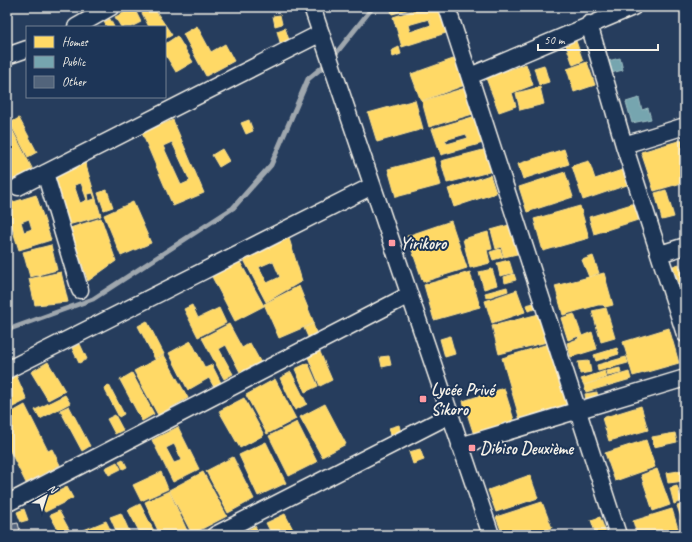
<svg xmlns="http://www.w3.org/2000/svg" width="692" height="542" viewBox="0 0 692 542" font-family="Caveat,sans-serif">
	<rect width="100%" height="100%" fill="#263d5d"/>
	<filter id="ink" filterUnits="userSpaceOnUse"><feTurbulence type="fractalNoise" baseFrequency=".025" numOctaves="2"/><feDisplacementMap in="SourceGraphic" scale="8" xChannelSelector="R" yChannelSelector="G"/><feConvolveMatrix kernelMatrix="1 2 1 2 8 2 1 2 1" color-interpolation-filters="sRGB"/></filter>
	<g filter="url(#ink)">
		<path fill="#ffd966" stroke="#fce08d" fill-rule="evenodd" d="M80 7H89L91 13 83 16Z
			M149 7H153L172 35 165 39V27H149L142 13Z
			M390 7H417L392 14Z
			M425 7H441L449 32 402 47 393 17ZM429 19 431 25 410 32 408 25Z
			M134 8 141 22 131 27H121L115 17Z
			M280 15 282 24 275 26 273 16Z
			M110 19 114 27H107L104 22Z
			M197 26 211 52 225 44 234 61 206 76 183 34Z
			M285 28 290 43 281 46 277 31Z
			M177 36 193 62 176 72 165 54V44Z
			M576 41 583 61 573 65 566 45Z
			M399 47 401 54 393 57 391 51Z
			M456 58 465 85 421 101 411 74Z
			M587 62 595 85 574 92 567 69Z
			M526 64 533 85 512 93 516 106 499 112 486 78Z
			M544 65 549 82 539 85 534 68Z
			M540 87 544 104 520 110 516 93Z
			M465 88 473 114 429 127 422 101Z
			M415 100 423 129 377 142 368 113Z
			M476 116 483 143 441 155 432 129ZM466 134 468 138 447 144 445 140Z
			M19 118 37 152 28 157 10 123Z
			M173 120 204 193 173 206 142 133ZM172 142 190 181 181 185 163 146Z
			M249 120 253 131 246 134 241 123Z
			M8 122 33 170 12 180 7 170V123Z
			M685 139V182L654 191 641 152Z
			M222 149 229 161 219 167 212 155Z
			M487 149 493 171 447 183 441 161Z
			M564 149 569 164 523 179 518 164Z
			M433 157 441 185 396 197 388 169Z
			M589 161 595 179 622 170 627 185 583 200 572 166Z
			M85 162 101 216 68 225 50 174ZM81 183 87 200 80 203 74 185ZM93 193 95 199 88 201 87 194Z
			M565 172 573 197 527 212 519 187Z
			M490 175 496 193 454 207 448 189Z
			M107 190 113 207 104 210 98 193Z
			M666 190 674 217 662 220 655 193Z
			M36 195 51 240 19 250 7 212V204ZM29 219 32 229 24 232 21 222Z
			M133 202 151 243 121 256 104 215Z
			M635 203 641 219 594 234 589 217Z
			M580 206 589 238 543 251 534 219Z
			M101 218 116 261 88 281 70 228Z
			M451 221 467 268 423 282 407 236Z
			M509 225 517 254 504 257 501 247 496 249 491 230Z
			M488 232 492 249 487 250 490 263 470 268 463 239Z
			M288 235 302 281 266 302 243 258ZM273 261 280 277 267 283 259 267Z
			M51 245 57 270 30 277 23 252Z
			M500 249 503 257 493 260 490 252Z
			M593 256 599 273 589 277 582 260Z
			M239 260 264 306 235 321 210 273Z
			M509 260 513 273 500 276 497 263Z
			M679 264 685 282V300L673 266Z
			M492 269 497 285 484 289 479 272Z
			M61 272 68 302 35 305 29 279Z
			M470 272 480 307 434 320 424 285Z
			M604 273 613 305 605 307 603 305H598L563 315 555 286Z
			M514 274 516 280 505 283 504 277Z
			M299 286 314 323 279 338 264 304Z
			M507 287 508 291 486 298 485 293Z
			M517 290 525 312 492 323 485 301Z
			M534 303 535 309 528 311 526 305Z
			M192 305 198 318 219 308 226 323 198 337 184 309Z
			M606 308 615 338 601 342 592 311Z
			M539 314 547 342 499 354 492 326Z
			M574 314 582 336 592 332 597 349 571 357 567 343 578 339 579 336 568 340 561 318Z
			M147 321 164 354 155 359 138 326Z
			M229 324 242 348 250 343 261 363 241 374 226 345 219 349 233 374 224 379 202 338Z
			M313 324 316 333 308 337 304 328Z
			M669 328 679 363 633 376 623 342Z
			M450 336 455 354 445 357 440 339Z
			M191 341 205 368 212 365 222 385 215 389 209 378 188 390 169 353Z
			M80 344 87 359 79 363 72 348Z
			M548 344 567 406 520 420 502 358Z
			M617 348 619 354 596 361 594 355Z
			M320 352 332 380 320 386 308 357Z
			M164 355 188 398 158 415 134 371Z
			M389 356 391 365 382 367 380 357Z
			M626 357 628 363 598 371 597 365Z
			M589 361 591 372 580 374 578 362Z
			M48 362 65 391 48 400 31 372Z
			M308 363 318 386 305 392 295 369Z
			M620 368 621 373 608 376 607 371Z
			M605 371 607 377 584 385 581 379Z
			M291 372 307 404 295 410 280 378Z
			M629 372 631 379 586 392 584 385Z
			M132 373 154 414 142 421 120 380Z
			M16 375 27 400 7 410V379Z
			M275 379 296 419 267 434 246 395Z
			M109 385 124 414 119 417 104 388Z
			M504 388 515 423 474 435 463 401Z
			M597 392 598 398 586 400 585 394Z
			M65 395 70 403 40 419 35 410Z
			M244 398 264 435 240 448 219 411Z
			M325 404 346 444 322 457 300 417Z
			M25 405 48 451 52 449 60 465 26 483 7 445V415Z
			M69 406 90 446 82 451 60 410Z
			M641 406 648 430 609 441 602 418Z
			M115 415 123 430 115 434 107 419Z
			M297 422 317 462 289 476 269 436Z
			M399 425 401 433 391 435 389 428Z
			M178 427 199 469 173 482 152 440ZM174 444 182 460 174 463 166 448Z
			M675 433 677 442 654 447 652 437Z
			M646 440 655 467 615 481 605 453Z
			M266 442 286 483 258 496 239 455Z
			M420 449 424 460 413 464 409 452Z
			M233 457 254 499 228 513 206 471Z
			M123 459 127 467 123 469 119 461Z
			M117 462 121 469 109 475 105 468Z
			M657 469 670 505 653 511 641 475Z
			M685 470V481L668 483 666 473Z
			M161 472 168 489 141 501 133 485Z
			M203 472 227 516 192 534 169 490Z
			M530 475 538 498 496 512 488 490Z
			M677 486 682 501 674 504 670 488Z
			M67 487 73 498 45 512 39 501Z
			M169 491 189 535H160L145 502Z
			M542 502 552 528 531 535H503L496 517Z
			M140 504 156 535H141L128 510Z
			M685 504V516L681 517 677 506Z
			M24 509 28 520 21 522 17 512Z
			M672 509 680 535H637L633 521Z
			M59 511 71 533 68 535H61L50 515Z
			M121 513 131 535H118L110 517Z
			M285 514 296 535H272L266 523Z
			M600 517 606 533 596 535 591 520Z
			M685 519V535H684L680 520Z
			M106 521 113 535H81L79 532Z
			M255 526 260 535H238Z"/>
		<path fill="#76a5af" stroke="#9cbcc0" d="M620 58 623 70 611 73 608 61Z
			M639 98 642 110 648 108 651 119 632 123 626 102Z"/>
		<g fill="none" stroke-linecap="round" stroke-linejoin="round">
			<path stroke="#9fa7ae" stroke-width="5" d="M7 330 93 299 233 208 271 165 308 79 330 61 373 7"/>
		</g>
		<path fill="#52647b" stroke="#f4f1e8" d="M18 523 21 535H7V525Z"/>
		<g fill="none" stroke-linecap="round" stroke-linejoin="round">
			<defs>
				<path id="minor" d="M312 7 491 535
					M447 7 618 535
					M589 24 624 145 685 334
					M76 27 111 7
					M7 56 27 49
					M470 76 633 7
					M624 145 685 126
					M45 173 80 290
					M18 187 321 33
					M660 254 685 246
					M7 370 372 186
					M460 446 685 378
					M10 502 409 295
					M215 535 450 415"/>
			</defs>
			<use href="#minor" stroke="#f4f1e8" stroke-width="19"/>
			<use href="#minor" stroke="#1d3557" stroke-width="16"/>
		</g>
	</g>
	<g fill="#ff9aa2" stroke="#1d3557" stroke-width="1.5">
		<rect x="388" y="239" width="8" height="8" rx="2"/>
		<rect x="419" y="395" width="8" height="8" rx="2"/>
		<rect x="468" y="444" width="8" height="8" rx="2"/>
	</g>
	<g text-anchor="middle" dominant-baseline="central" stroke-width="4" stroke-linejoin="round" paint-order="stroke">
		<g font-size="17" font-weight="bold" fill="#f4f1e8" stroke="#1d3557" text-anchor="start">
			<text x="400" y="243">Yirikoro</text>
			<text x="431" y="389">Lycée Privé<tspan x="431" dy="20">Sikoro</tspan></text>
			<text x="480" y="448">Dibiso Deuxième</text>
		</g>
	</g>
	<rect width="692" height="542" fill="none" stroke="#1d3557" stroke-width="24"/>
	<rect x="12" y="12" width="668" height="518" fill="none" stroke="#f4f1e8" stroke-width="1.5" filter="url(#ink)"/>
	<rect x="26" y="26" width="140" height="72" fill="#1d3557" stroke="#738091"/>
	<rect x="34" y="36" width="20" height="12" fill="#ffd966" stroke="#738091"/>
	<text x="62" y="46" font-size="12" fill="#f4f1e8">Homes</text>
	<rect x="34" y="56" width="20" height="12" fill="#76a5af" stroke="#738091"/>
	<text x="62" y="66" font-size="12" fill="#f4f1e8">Public</text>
	<rect x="34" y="76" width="20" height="12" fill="#52647b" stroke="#738091"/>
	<text x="62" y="86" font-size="12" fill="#f4f1e8">Other</text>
	<g transform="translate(46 496) rotate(39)" stroke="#1d3557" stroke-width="3" paint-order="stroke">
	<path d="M0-3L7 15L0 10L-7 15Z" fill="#f4f1e8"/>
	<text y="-6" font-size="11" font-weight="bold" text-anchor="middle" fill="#f4f1e8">N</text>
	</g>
	<path d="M538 44v6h120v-6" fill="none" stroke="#f4f1e8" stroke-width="2"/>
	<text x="544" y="44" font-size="12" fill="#f4f1e8" stroke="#1d3557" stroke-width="3" paint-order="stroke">50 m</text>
</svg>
